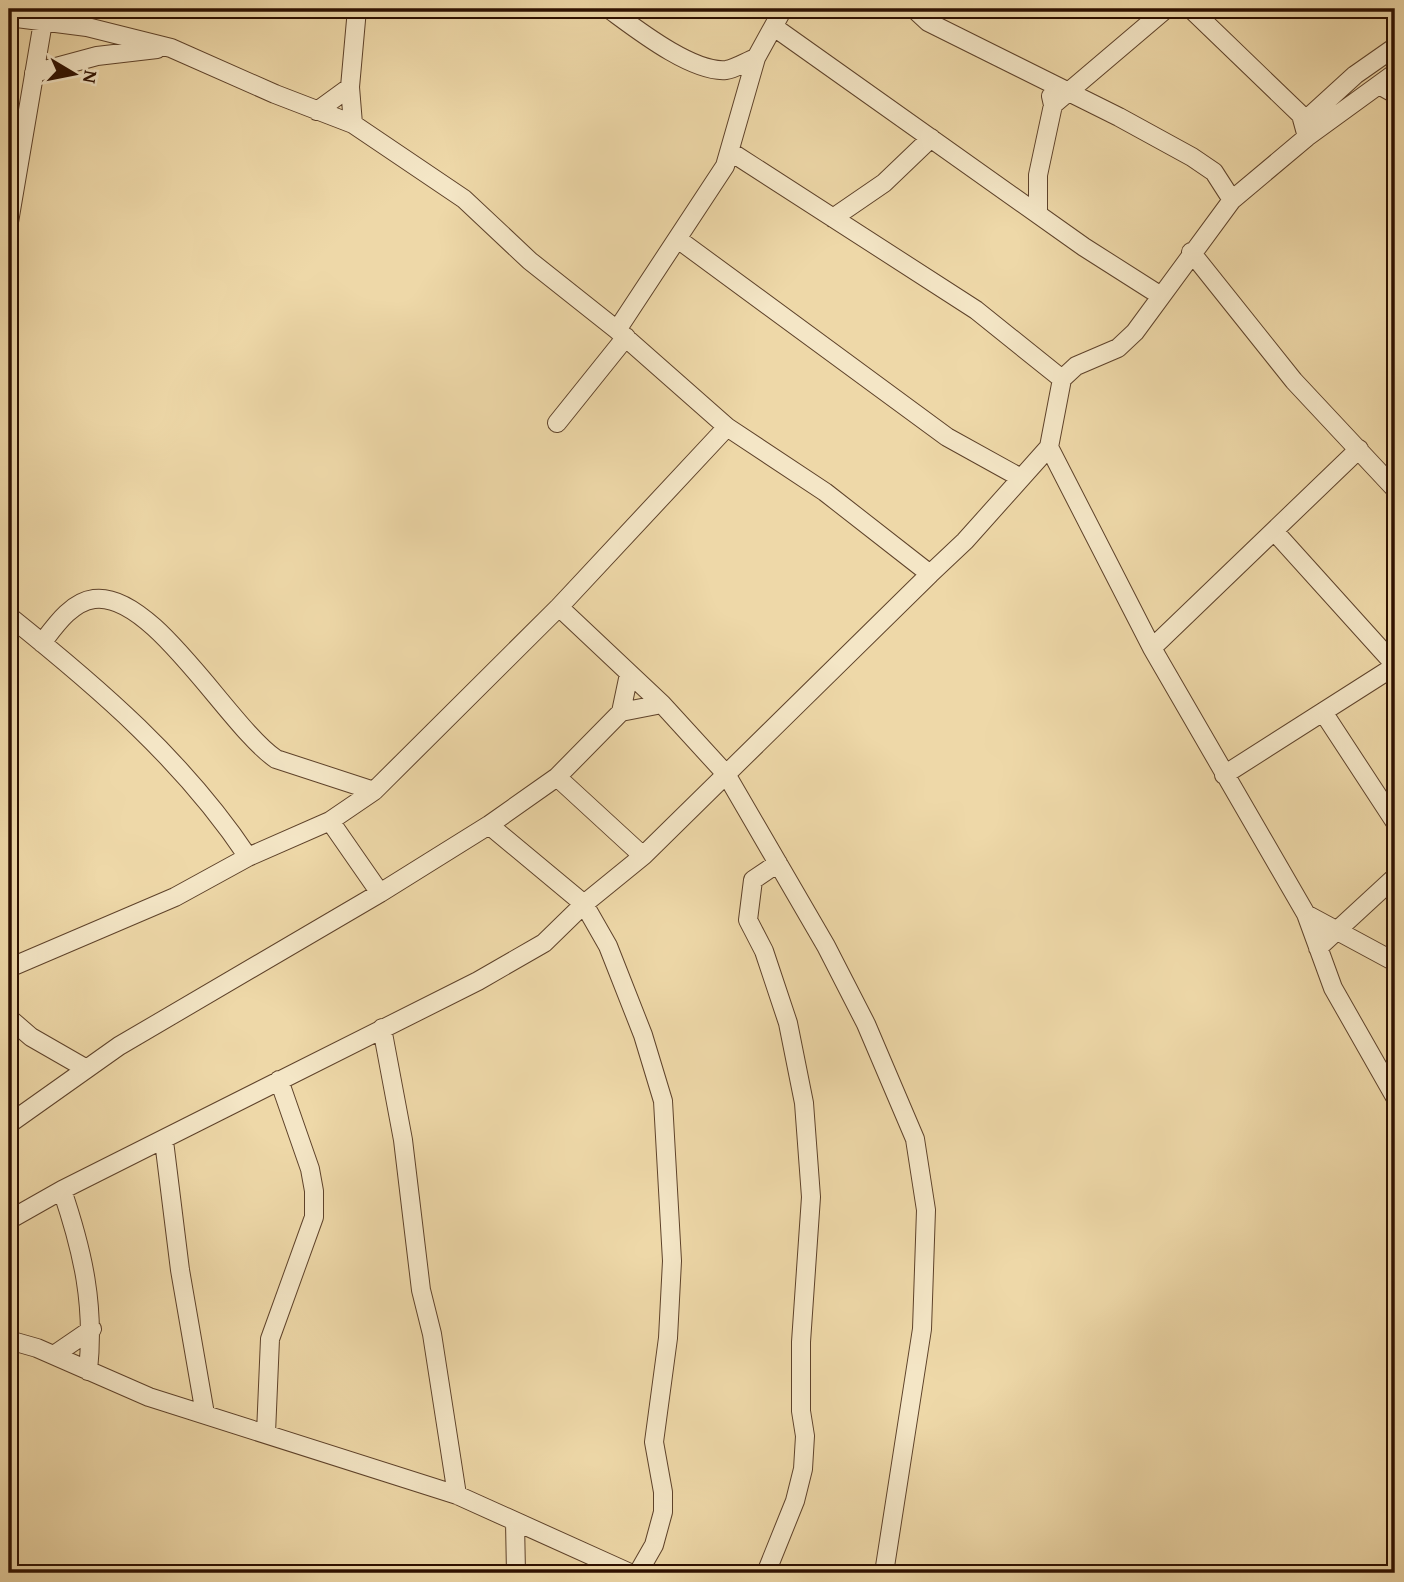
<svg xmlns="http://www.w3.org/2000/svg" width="1404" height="1582" viewBox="0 0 1404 1582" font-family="'Gentium Book Plus',serif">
	<rect width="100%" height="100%" fill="#eed8a8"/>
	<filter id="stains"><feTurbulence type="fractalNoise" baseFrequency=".00286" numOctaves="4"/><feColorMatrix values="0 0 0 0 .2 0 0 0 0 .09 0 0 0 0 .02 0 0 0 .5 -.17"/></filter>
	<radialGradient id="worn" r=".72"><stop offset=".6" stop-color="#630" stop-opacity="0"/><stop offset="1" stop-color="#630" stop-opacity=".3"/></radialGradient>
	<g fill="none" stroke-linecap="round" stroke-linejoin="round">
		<defs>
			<path id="minor" d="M609 9C635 28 692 73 726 70 735 69 747 61 756 58
				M914 9 928 22 1119 117 1192 157 1214 172 1232 200
				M1191 9 1301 115 1307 137
				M9 17 87 27 171 48 275 94 353 124 464 199 530 261 617 330 727 427 825 492 930 574 965 541 1049 447
				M774 27 1084 247 1161 296
				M34 73 97 56 157 49
				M1395 73 1307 137 1232 200 1135 332 1118 348 1076 366 1062 379 1049 447 1152 648 1306 914 1333 988 1395 1097
				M1379 85 1395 94
				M1053 105 1166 9
				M317 111 350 87
				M1309 117 1355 75 1395 47
				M353 124 350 87 357 9
				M731 152 976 310 1062 379
				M1038 214V175L1053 105 1051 96
				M833 218 884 183 931 138
				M9 222 43 22
				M679 240 947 437 1021 478
				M1191 252 1294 381 1395 489
				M617 330 725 166 756 58 783 9
				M557 423 626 337
				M1275 532 1395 665
				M559 607 662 704 726 774 826 946 866 1024 915 1139 926 1210 922 1329 884 1573
				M9 616C99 688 184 761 248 857
				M42 643C55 626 71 602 94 599 153 591 228 726 276 759L374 791
				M1152 648 1359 449
				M629 674 621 712 662 704
				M1323 712 1395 822
				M1224 775 1395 666
				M557 777 643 856
				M330 821 380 893
				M489 825 584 904 608 946 643 1035 663 1101 672 1261 668 1338 654 1442 663 1492V1512L654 1545 638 1573
				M1306 914 1395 962
				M1318 948 1395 877
				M9 968 175 897 248 857 330 821 374 791 559 607 727 427
				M9 1018 31 1037 85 1068
				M382 1028 403 1140 421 1290 432 1334 457 1495
				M9 1124 119 1046 380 893 489 825 557 777 621 712
				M164 1141 180 1270 205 1414
				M62 1190C83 1252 95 1305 88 1371
				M9 1220 62 1190 478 981 544 943 584 904 643 856 930 574
				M9 1340 37 1348 149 1397 457 1495 630 1573
				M54 1355 92 1329
				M266 1433 270 1339 314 1217V1191L310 1169 279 1080
				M515 1522 516 1573
				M766 1573 795 1501 803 1469 805 1436 801 1411V1342L811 1197 804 1103 788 1023 764 951 748 920 753 880 778 863"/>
		</defs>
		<use href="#minor" stroke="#5e422a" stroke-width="20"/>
		<use href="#minor" stroke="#f4e6c6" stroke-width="18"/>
	</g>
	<rect width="1404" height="1582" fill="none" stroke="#eed8a8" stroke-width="35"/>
	<rect x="10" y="10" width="1383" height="1561" fill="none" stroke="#2e1000" stroke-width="3.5"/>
	<rect x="18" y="18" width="1369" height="1547" fill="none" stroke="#2e1000" stroke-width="2"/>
	<g transform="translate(74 74) rotate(100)" stroke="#f4e6c6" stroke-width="5" paint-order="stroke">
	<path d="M0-5L12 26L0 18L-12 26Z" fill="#2e1000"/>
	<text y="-10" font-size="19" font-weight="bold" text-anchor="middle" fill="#2e1000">N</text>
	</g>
	<rect width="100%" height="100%" filter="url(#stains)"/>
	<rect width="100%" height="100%" fill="url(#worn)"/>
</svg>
